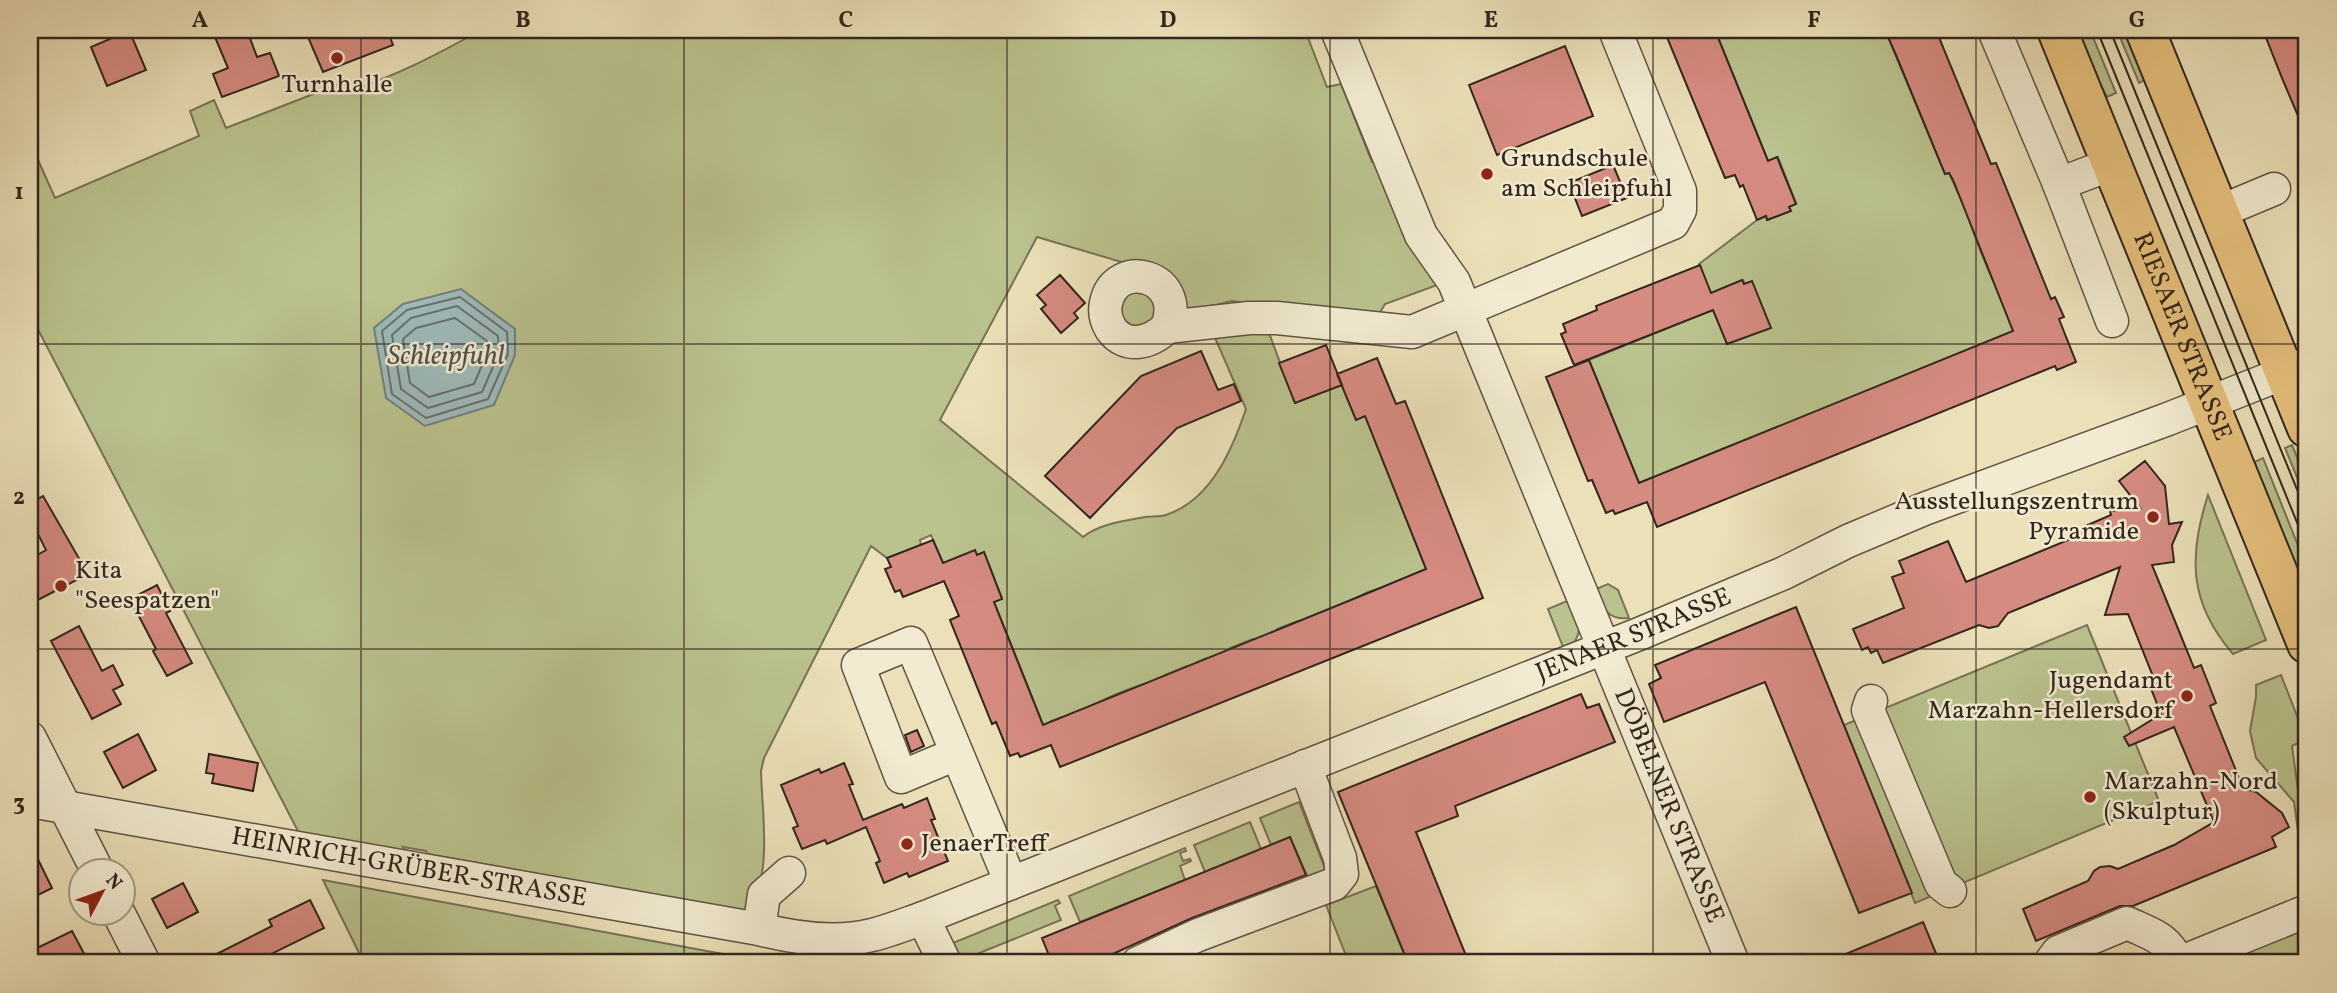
<svg xmlns="http://www.w3.org/2000/svg" width="2337" height="993" viewBox="0 0 2337 993" font-family="Vollkorn,serif">
	<rect width="100%" height="100%" fill="#ebe0b8"/>
	<filter id="stains"><feTurbulence type="fractalNoise" baseFrequency=".00286" numOctaves="4"/><feColorMatrix values="0 0 0 0 .2 0 0 0 0 .09 0 0 0 0 .02 0 0 0 .5 -.17"/></filter>
	<radialGradient id="worn" r=".72"><stop offset=".6" stop-color="#630" stop-opacity="0"/><stop offset="1" stop-color="#630" stop-opacity=".3"/></radialGradient>
	<path fill="#bac28d" stroke="#767455" stroke-width="2" d="M481 30H1305L1327 87 1341 84 1372 162 1377 160 1440 284 1385 304 1378 316 1231 301 1189 312 1182 308 1152 271 1037 237 940 420 1083 537C1099 524 1124 521 1145 517 1151 516 1160 517 1166 515 1211 500 1232 450 1246 409L1215 338 1229 329 1269 333 1295 403 1342 385 1356 420 1365 416 1428 574 1368 592 1301 625 1298 621 1277 629 1278 634 1256 643 1253 639 1230 648 1232 653 1209 662 1207 658 1197 662 1198 666 1189 670 1187 666 1165 675 1166 679C1130 685 1095 703 1064 721L1062 717 1051 721 1045 729 994 602 1002 598 984 552 945 568 931 535 920 540 921 545 887 558 871 546 764 758 761 771C762 816 773 873 748 912L428 854 426 851 403 847 406 851 300 835 30 314V142L55 198 199 136 190 111 214 100 226 128 344 82 349 91C396 76 438 54 481 30Z
		M1715 30H1890L1892 35 1888 37 1945 174 1949 173 1958 193 1962 191C1973 242 1996 288 2019 334L1720 450 1674 469 1653 483 1651 478 1639 483 1589 360 1717 308 1726 331 1723 333 1727 344 1771 328 1743 280 1720 289 1712 297 1699 264 1757 220 1766 216 1768 220 1790 211 1789 207 1796 203 1778 157 1768 161Z
		M2071 30H2090L2116 93 2107 97Z
		M2117 30H2134L2153 76 2139 83Z
		M1128 289 1154 295 1157 321 1126 330 1115 305Z
		M2292 445 2307 482V502L2285 448Z
		M2263 458 2307 568V616L2246 466Z
		M2208 495 2266 640 2233 654C2189 603 2188 557 2208 495Z
		M1608 584 1618 590 1629 618C1607 621 1602 606 1594 590Z
		M1574 598C1580 619 1585 637 1565 652L1548 609Z
		M2087 625 2159 801 1915 903 1844 725Z
		M2281 675 2306 739 2292 746 2305 842 2300 845 2294 802 2256 758 2250 731 2256 697V685Z
		M1299 802 1327 874 1316 881 1307 876 1290 837 1271 845 1260 818Z
		M1250 822 1261 849 1205 872 1194 845Z
		M1185 848 1186 851 1180 853 1183 861 1190 859 1191 861 1180 866 1185 880 1080 922 1069 896Z
		M323 880 750 959 757 963H364Z
		M1376 886 1408 963H1349L1326 905Z
		M1058 900 1060 903 1055 906 1061 920 955 963 948 945Z
		M2307 927V963H2220Z"/>
	<path fill="#9dbaba" stroke="#727f7b" stroke-width="2" d="M461 289 515 329V355L494 405 425 426 386 398 374 328 403 304Z"/>
	<g fill="none" stroke-linecap="round" stroke-linejoin="round">
		<path stroke="#68706c" stroke-width="2" d="M460 297 507 332 508 354 488 399 426 418 392 394 382 331 407 310Z
			M457 306 498 336 499 353 482 392 428 408 401 389 392 335 411 318Z
			M455 318 487 341 488 351 474 384 429 397 410 383 403 339 416 328Z"/>
	</g>
	<path fill="#d68b81" stroke="#32261d" stroke-width="2" d="M106 30H129L146 70 107 86 91 47 110 39Z
		M212 30H247L257 57 270 53 279 76 222 97 213 74 228 68Z
		M305 30H387L393 45 323 72Z
		M1664 30H1715L1768 161 1777 157 1796 204 1789 207 1791 211 1767 220 1766 216 1757 220 1743 185 1740 187 1735 175 1725 178Z
		M1890 30H1936L1991 164 1996 163 2051 299 2055 297 2064 317 2059 319 2076 362 2057 370 2055 366 1657 527 1647 502 1615 514 1613 510 1606 513 1592 480 1588 481 1546 377 1589 360 1639 483 2013 331 1953 180 1949 173 1945 174 1896 55 1888 37 1892 35Z
		M2263 30H2307V137L2282 78Z
		M1565 46 1593 116 1497 155 1469 85Z
		M1613 165 1627 198 1582 216 1569 183Z
		M1700 265 1711 293 1742 280 1744 284 1752 281 1771 328 1727 344 1713 310 1574 365 1561 334 1566 332 1563 324 1597 310 1596 306Z
		M1060 275 1085 303 1074 313 1078 318 1061 333 1041 309 1046 305 1037 295Z
		M1326 345 1342 385 1295 403 1279 363Z
		M1201 351 1218 390 1234 384 1241 401 1177 428 1090 518 1045 476 1141 376Z
		M1377 358 1396 404 1405 401 1483 598 1060 767 1051 745 1020 757 1018 753 1010 756 996 722 992 724 950 620 959 616 944 581 903 597 900 590 895 592 885 569 891 567 887 558 933 540 943 563 975 550 977 555 984 552 1002 599 994 602 1043 725 1368 593 1426 569 1365 416 1356 420 1337 374Z
		M2145 461 2165 486 2169 524 2182 522 2172 545 2174 562 2152 565 2194 668 2201 665 2209 685 2216 703 2210 706 2243 788 2256 792 2282 813 2289 827 2272 837 2276 847 2133 906H2120L2036 941 2023 909 2088 881 2094 871 2100 867 2110 866 2118 869 2174 845 2214 822 2174 727 2129 746 2124 737 2161 714 2150 686 2156 684 2128 614 2105 615 2120 567 2008 613 1998 626 1989 628 1979 625 1883 663 1877 650 1871 653 1868 647 1862 650 1853 629 1904 608 1892 577 1904 573 1899 561 1948 541 1966 582 2078 536 2076 530 2111 515 2110 511 2140 508 2119 481Z
		M43 496 88 574 30 604V559L46 550 30 518V503Z
		M157 585 170 611 166 613 192 663 167 676 153 651 156 649 130 599Z
		M1796 607 1912 893 1859 913 1765 682 1664 722 1649 684 1661 678 1655 665Z
		M79 626 102 671 113 665 123 685 113 690 121 704 92 719 51 641Z
		M1581 694 1587 708 1599 704 1615 742 1455 806 1458 816 1416 832 1469 963H1408L1338 792Z
		M917 730 924 746 911 752 905 735Z
		M138 734 156 770 123 788 104 752Z
		M209 754 258 763 253 791 212 783 214 774 206 773Z
		M844 763 853 784 849 785 863 820 902 804 904 808 927 798 935 819 931 820 948 861 909 877 907 873 884 883 876 863 880 861 866 827 827 844 825 840 802 849 793 828 798 826 781 785 819 769 821 773Z
		M1290 837 1306 875 1192 918 1093 963H1052L1042 938Z
		M30 843 52 888 30 899Z
		M183 883 198 912 167 928 152 899Z
		M310 900 324 928 253 963H199L272 926 269 920Z
		M1923 922 1940 963H1824Z
		M72 931 89 963H40L33 950Z"/>
	<g fill="none" stroke-linecap="round" stroke-linejoin="round">
		<defs>
			<g id="minor">
				<path id="s1" d="M1337 30 1421 235 1454 282 1733 963"/>
				<path d="M1994 30 2059 184 2112 321"/>
				<path d="M2059 184 2112 164"/>
				<path d="M2219 212 2274 189"/>
				<path d="M1167 327C1187 276 1116 256 1106 303 1104 312 1106 321 1111 329 1126 350 1151 343 1167 327L1249 318H1277L1412 332 1673 223 1680 210V191L1615 30"/>
				<path d="M1871 701 1868 710 1941 884 1950 891"/>
				<path d="M30 738 97 870"/>
				<path d="M956 754 901 777 858 665 911 643 1011 883"/>
				<path id="s2" d="M30 801 759 929C794 938 836 944 872 935 889 931 906 924 923 918L1639 634 1784 573 1848 541 1924 509 2168 419 2307 364"/>
				<path d="M118 912 144 963"/>
				<path d="M923 918 945 963"/>
				<path d="M759 929 764 895 789 873"/>
				<path d="M1138 963 1198 935 1334 884 1342 874 1340 858 1305 766"/>
				<path d="M2050 963 2058 952 2127 923C2153 935 2165 936 2179 963"/>
				<path d="M2179 963 2307 911"/>
			</g>
			<g id="major">
				<path id="s3" d="M2057 30 2307 644"/>
				<path d="M2145 30 2307 428"/>
			</g>
		</defs>
		<use href="#minor" stroke="#605444" stroke-width="35"/>
		<use href="#major" stroke="#32261d" stroke-width="42"/>
		<use href="#minor" stroke="#f2ebd1" stroke-width="32"/>
		<use href="#major" stroke="#e6c07c" stroke-width="38"/>
		<path stroke="#32261d" stroke-width="2" d="M2097 30 2307 547
			M2110 30 2307 514"/>
	</g>
	<path fill="none" stroke="#32261d" stroke-width="2" stroke-opacity="0.55" d="M361 30V963M684 30V963M1007 30V963M1330 30V963M1653 30V963M1976 30V963M30 344H2307M30 649H2307"/>
	<g fill="#8f2418" stroke="#f2ebd1" stroke-width="2.5">
		<circle cx="337" cy="58" r="7"/>
		<circle cx="1487" cy="174" r="7"/>
		<circle cx="2153" cy="517" r="7"/>
		<circle cx="61" cy="586" r="7"/>
		<circle cx="2187" cy="696" r="7"/>
		<circle cx="2090" cy="797" r="7"/>
		<circle cx="907" cy="844" r="7"/>
	</g>
	<g text-anchor="middle" dominant-baseline="central" stroke-width="5" stroke-linejoin="round" paint-order="stroke">
		<g font-size="26" fill="#32261d" stroke="#f2ebd1" text-anchor="start">
			<text x="337" y="85" text-anchor="middle">Turnhalle</text>
			<text x="1501" y="159">Grundschule<tspan x="1501" dy="30">am Schleipfuhl</tspan></text>
			<text x="2139" y="502" text-anchor="end">Ausstellungszentrum<tspan x="2139" dy="30">Pyramide</tspan></text>
			<text x="75" y="571">Kita<tspan x="75" dy="30">"Seespatzen"</tspan></text>
			<text x="2173" y="681" text-anchor="end">Jugendamt<tspan x="2173" dy="30">Marzahn-Hellersdorf</tspan></text>
			<text x="2104" y="782">Marzahn-Nord<tspan x="2104" dy="30">(Skulptur)</tspan></text>
			<text x="921" y="844">JenaerTreff</text>
		</g>
		<g font-size="26" fill="#32261d" stroke="#f2ebd1">
			<text stroke="none"><textPath href="#s3" startOffset="331">RIESAER STRASSE</textPath></text>
			<text stroke="none"><textPath href="#s2" startOffset="1673">JENAER STRASSE</textPath></text>
			<text stroke="none"><textPath href="#s1" startOffset="845">DÖBELNER STRASSE</textPath></text>
			<text stroke="none"><textPath href="#s2" startOffset="385">HEINRICH-GRÜBER-STRASSE</textPath></text>
		</g>
		<g font-size="28" font-style="italic" fill="#52524c" stroke="#f2ebd1">
			<text x="446" y="356">Schleipfuhl</text>
		</g>
	</g>
	<rect width="2337" height="993" fill="none" stroke="#ebe0b8" stroke-width="77"/>
	<g transform="translate(102 892) rotate(49)"><circle r="33" fill="#f2ebd1" stroke="#a59c89" stroke-width="2"/>
	<path d="M0-5L12 26L0 18L-12 26Z" fill="#8f2418"/>
	<text y="-10" font-size="19" font-weight="bold" text-anchor="middle" fill="#32261d">N</text>
	</g>
	<rect x="38" y="38" width="2260" height="916" fill="none" stroke="#32261d" stroke-width="2.5"/>
	<g font-size="23" text-anchor="middle" font-weight="bold" fill="#32261d">
		<text x="200" y="27">A</text>
		<text x="523" y="27">B</text>
		<text x="846" y="27">C</text>
		<text x="1168" y="27">D</text>
		<text x="1491" y="27">E</text>
		<text x="1814" y="27">F</text>
		<text x="2137" y="27">G</text>
		<text x="19" y="199">1</text>
		<text x="19" y="504">2</text>
		<text x="19" y="810">3</text>
	</g>
	<rect width="100%" height="100%" filter="url(#stains)"/>
	<rect width="100%" height="100%" fill="url(#worn)"/>
</svg>
